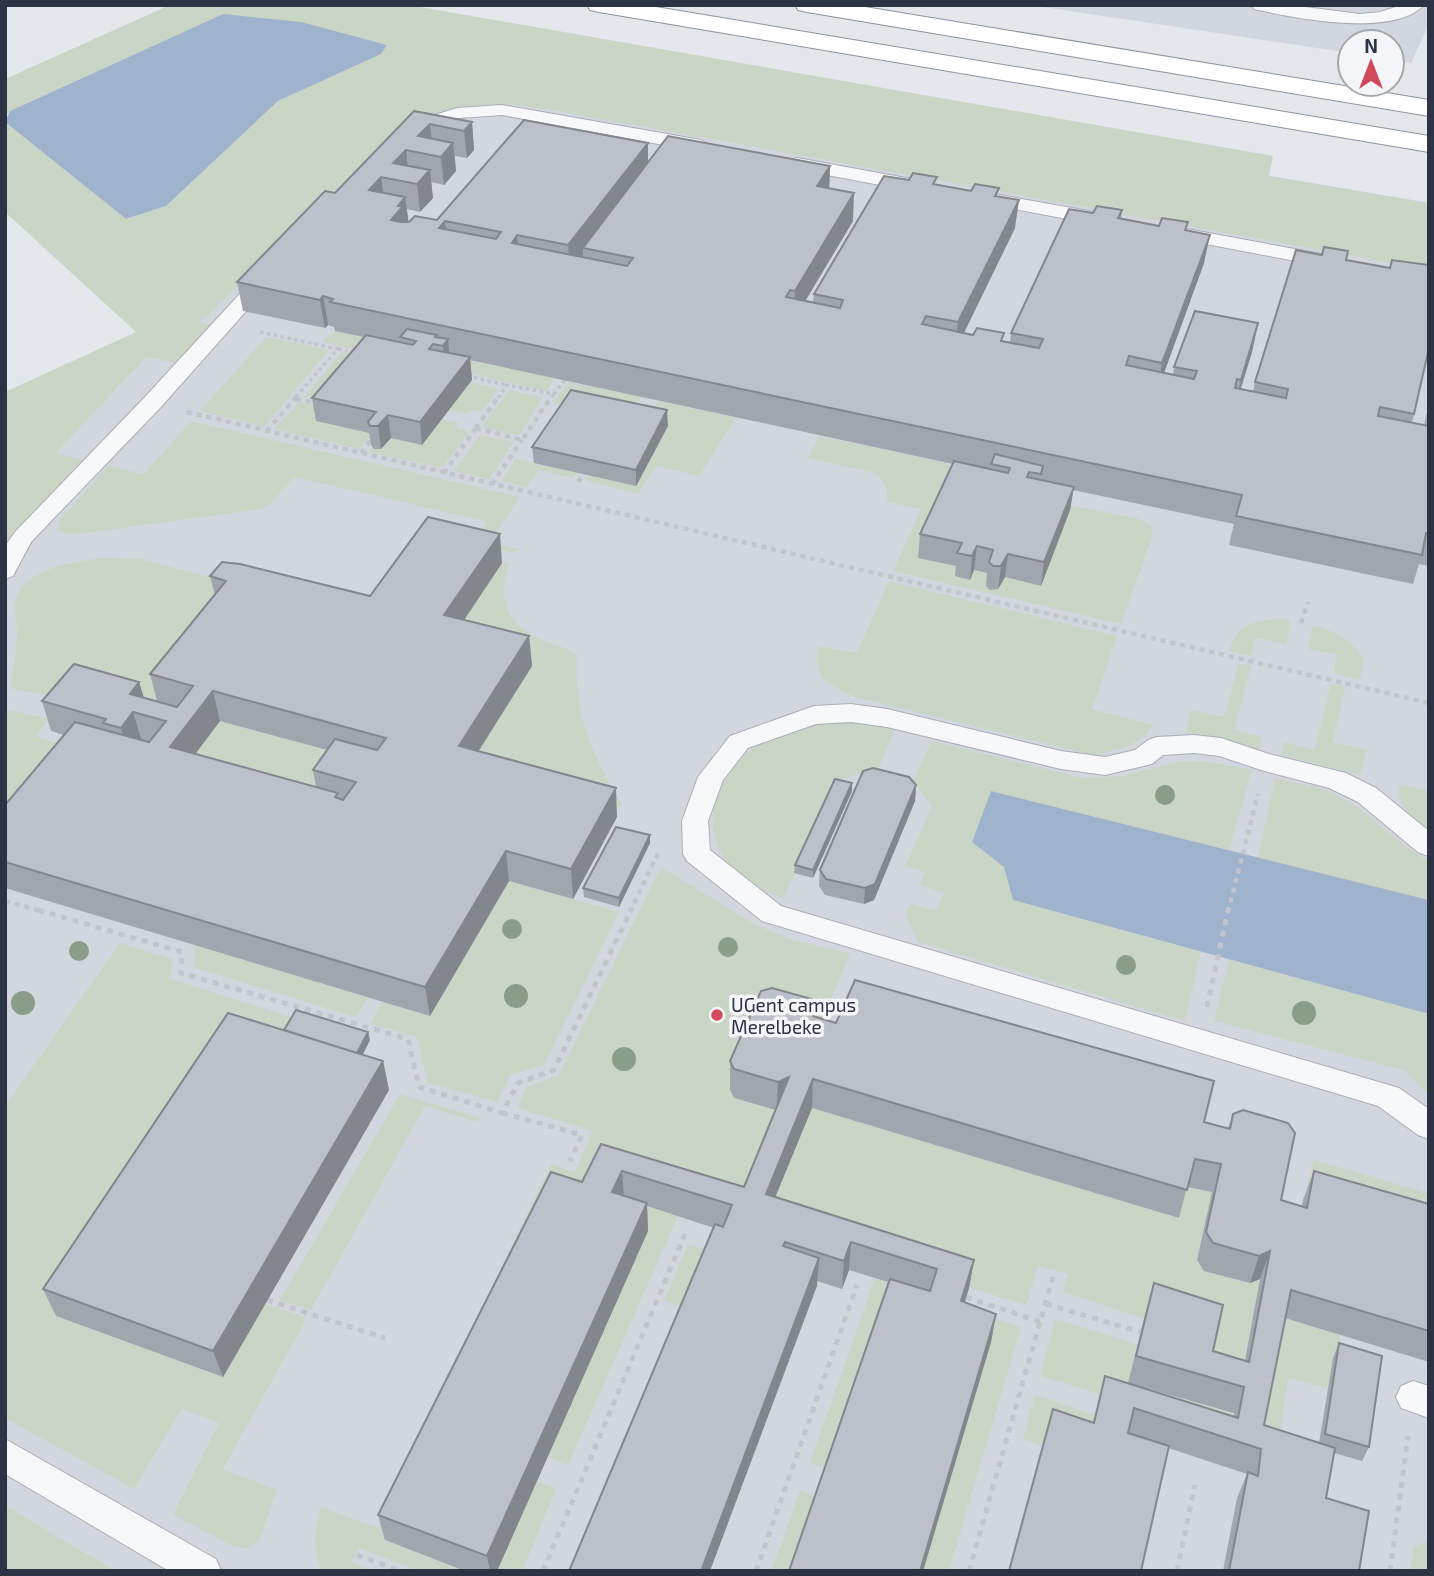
<svg xmlns="http://www.w3.org/2000/svg" width="1434" height="1576" viewBox="0 0 1434 1576" font-family="'Exo 2',sans-serif">
	<rect width="100%" height="100%" fill="#e4e7ec"/>
	<path fill="#d2d6de" d="M1030 5H1429V24L1411 63 1392 60V42H1350V53Z
		M491 42 1429 203V1571H116L5 1505V525L68 457 55 454 147 357Z"/>
	<path fill="#c9d6c5" d="M170 5H409L1273 156 1269 176 1429 203V270L557 111 510 104 465 106 426 115 396 131 200 323 211 325 175 363 147 357 56 453 84 460 5 546V392L136 332 5 212V122L126 219 166 206 278 101 381 54 223 14 10 111 5 117V79Z
		M335 331 413 347 403 360 322 342Z
		M266 337 329 350 264 427 200 411Z
		M342 352 368 358 331 403 304 397Z
		M442 354 554 378 547 391 445 368Z
		M471 382 498 389 482 411 470 410 467 414 449 410Z
		M569 382 643 397 622 416 553 404Z
		M509 390 543 397 519 435 482 427Z
		M658 401 736 418 699 476 656 466 638 494 587 481 590 475 636 485 667 426 646 421Z
		M299 402 327 408 373 433 360 449 274 429Z
		M442 419 459 423 456 428 467 430 468 434 442 468 369 452 372 448 381 449 391 438 422 445Z
		M191 421 520 497 490 542 518 549 515 553 474 543 488 522 295 477 269 505 262 509 86 533 65 534 58 529 60 519 109 466 144 474Z
		M480 435 514 442 489 479 454 471Z
		M819 436 1072 490 1066 505 1137 518 1150 525 1153 535 1121 624 893 571 921 509 887 502C889 488 884 478 872 472L808 458Z
		M516 459 577 472 574 478 539 470 526 488 502 481Z
		M101 558 141 559 239 585 158 704 63 699 10 688C13 670 17 651 17 633 17 619 11 602 20 590 36 567 76 562 101 558Z
		M509 562C496 602 507 626 547 642 561 647 565 646 577 657 573 713 594 758 622 805L616 808 468 767 531 666 448 644 502 563Z
		M889 581 1117 636 1092 709 1153 725C1138 746 1118 751 1093 755L855 697C830 685 811 677 818 646L857 653Z
		M1280 619 1291 620 1286 644 1256 638 1251 656 1229 651C1239 623 1252 621 1280 619Z
		M1313 625C1335 631 1352 640 1364 660L1360 680 1334 673 1337 655 1308 649Z
		M1239 663 1251 666 1234 730 1262 737 1259 750 1186 732 1192 710 1224 717Z
		M1331 684 1345 688 1333 742 1366 750 1361 775 1281 755 1284 742 1314 750Z
		M12 710 49 719 36 736 84 752 5 848V713Z
		M220 721 391 768 319 799 178 777Z
		M831 721 866 722 894 730 879 767 839 780 783 899C768 892 748 885 736 873 692 827 715 771 763 741 782 729 809 726 831 721Z
		M932 741 1082 778 1122 776 1182 761H1205L1252 770 1229 850 991 791 972 841 1005 867 1013 900 1201 952 1185 1021 918 942 905 914 911 904 936 911 944 893 920 885 925 872 905 866 932 806 913 781Z
		M1275 778C1298 783 1323 787 1344 799 1374 817 1398 844 1429 862V900L1258 858Z
		M1400 784 1429 791V831C1414 820 1394 804 1400 784Z
		M661 867 756 925 793 940 850 954 815 1036 730 1090 734 1098 777 1110 744 1216 603 1172 386 1541 465 1571H419L359 1548 351 1562 373 1571H321C312 1549 315 1529 321 1507L378 1528 551 1164 575 1172 593 1131 517 1108 527 1087 559 1075Z
		M509 881 619 912 544 1065 510 1075 497 1102 428 1083 417 1037 371 1024 382 1002 430 1016Z
		M120 943 173 959 170 979 298 1019 56 1316 223 1377 265 1304 307 1318 223 1469 277 1490 260 1539 250 1548 235 1547 173 1515 219 1423 182 1409 134 1489 5 1418V1106Z
		M195 945 369 998 355 1017 193 967Z
		M1229 960 1429 1014V1095L1404 1070 1214 1021Z
		M400 1094 480 1118 478 1122 425 1106 311 1310 280 1300Z
		M812 1108 1178 1218 1186 1187 1212 1192 1197 1260 1204 1271 1249 1283 1260 1279 1239 1388 1146 1311 1144 1319 1063 1292 1068 1274 1038 1266 1026 1305 765 1222Z
		M1314 1160 1429 1193V1236L1303 1200Z
		M624 1199 678 1216 568 1465 547 1457Z
		M688 1245 715 1252 691 1310 664 1301Z
		M875 1278 933 1296 831 1470 810 1463Z
		M962 1309 1021 1327 949 1571H923L990 1342Z
		M1281 1317 1340 1334 1337 1358H1333L1327 1388 1288 1378 1280 1432 1253 1451Z
		M1055 1319 1137 1344 1129 1383 1234 1413 1228 1445 1097 1402 1099 1394 1040 1376Z
		M1035 1395 1095 1415 1087 1449 1044 1446 1023 1439Z
		M536 1481 556 1489 522 1571H497Z
		M800 1490 821 1498 796 1571H772Z
		M5 1505 116 1571H5Z
		M1429 1540V1571H1410L1414 1547Z"/>
	<path fill="#9fb4cc" d="M223 14 301 22 387 45 381 54 278 101 166 206 126 219 5 122 10 111Z
		M991 791 1429 900V1014L1013 900 1004 867 972 842Z"/>
	<g fill="none" stroke-linecap="round" stroke-linejoin="round">
		<defs>
			<path id="service" d="M1252 5H1289L1360 14 1380 12 1402 5H1424C1393 38 1294 18 1254 9Z
				M502 105 701 140 710 146 701 152 502 115 459 118 412 133 403 128 406 124 457 108Z
				M797 158 917 180 926 186 917 192 790 168 788 164 790 160Z
				M983 192 1100 213 1110 219 1100 225 976 202 973 198Z
				M1176 227 1327 255 1334 257 1337 261 1334 265 1327 267 1169 237 1166 233 1169 229Z
				M266 271 273 273 276 277 273 281 160 408 31 542 13 576 5 579V546L15 532 144 398 259 273Z
				M851 704 887 709 1061 751 1105 757 1135 750 1148 740 1157 737 1194 735 1221 738 1269 754 1346 773 1376 788 1429 831V856L1419 853 1358 802 1329 788 1264 771 1219 756 1194 753 1163 755 1152 764 1105 775 1061 769 887 727 851 722 816 724 748 748 723 780 708 821 710 850 781 906 1399 1088 1429 1109V1139L1418 1135 1378 1106 762 921 687 861 683 854 682 821 698 777 730 736 814 706Z
				M1413 1381 1429 1386V1418L1401 1408 1396 1397 1401 1386Z
				M5 1439 216 1559 221 1571H169L5 1474Z"/>
			<path id="motorway" d="M587 5H644L1429 136V152L599 12 590 10Z
				M795 5H853L1429 100V116L807 12 798 10Z"/>
		</defs>
		<use href="#service" stroke="#a9aeb7" stroke-width="2"/>
		<use href="#motorway" stroke="#8b94a3" stroke-width="2"/>
		<path stroke="#c2c5cb" stroke-width="3.5" stroke-dasharray="3.5 3.5" stroke-linecap="butt" d="M260 332 338 349 295 398
			M338 349 358 353
			M467 376 507 385
			M554 394 565 380
			M498 398 507 385 554 394 551 398"/>
		<path stroke="#c2c5cb" stroke-width="4.5" stroke-dasharray="5 5" stroke-linecap="butt" d="M296 399 318 403
			M187 412 1429 703
			M476 428 522 440 552 396
			M476 428 499 396
			M267 431 297 396
			M361 453 373 437
			M444 473 476 428
			M578 482 583 474
			M492 484 522 440
			M1301 623 1308 602
			M5 901 44 912
			M630 912 658 853
			M1228 912 1258 794"/>
		<path stroke="#c2c5cb" stroke-width="5" stroke-dasharray="6 6" stroke-linecap="butt" d="M38 910 182 952 181 973 408 1039 419 1087 502 1113 518 1083 554 1070 631 910
			M1207 1007 1228 910
			M502 1113 582 1135 570 1161
			M966 1297 1041 1322
			M267 1300 385 1338
			M1046 1304 1140 1332
			M357 1555 400 1571
			M543 1571 687 1229
			M756 1571 857 1285
			M969 1571 1054 1273
			M1177 1571 1195 1485
			M1390 1571 1408 1436"/>
		<use href="#service" fill="#f7f8fa" fill-rule="evenodd"/>
		<use href="#motorway" fill="#fff" fill-rule="evenodd"/>
	</g>
	<g fill="#899d89">
		<circle cx="1165" cy="795" r="10"/>
		<circle cx="512" cy="929" r="10"/>
		<circle cx="728" cy="947" r="10"/>
		<circle cx="79" cy="951" r="10"/>
		<circle cx="1126" cy="965" r="10"/>
		<circle cx="516" cy="996" r="12"/>
		<circle cx="23" cy="1003" r="12"/>
		<circle cx="1304" cy="1013" r="12"/>
		<circle cx="624" cy="1059" r="12"/>
	</g>
	<path fill="#a1a5ae" fill-rule="evenodd" d="M414 111 472 122 474 150 467 158 455 156 456 171 444 185 431 182 433 198 420 212 407 209 408 222 437 220 648 143V162L830 166 829 188 853 221 805 301 813 302 814 294 936 185 998 196 1015 228 964 333 1010 342 1011 333 1093 213 1122 210 1121 219 1186 231 1204 263 1164 373 1173 375 1174 367 1258 323 1252 352 1241 389 1253 391 1255 382 1346 260 1414 414 1412 423 1424 425 1429 404V566L1419 564 1413 584 1229 545 1234 524 1073 490 1070 510 1041 586 1005 577 998 589 990 590 986 586 987 573 974 570 970 580 955 576 956 566 918 558 920 534 953 464 470 360 472 380 422 445 391 438 381 449H374L371 445 369 433 316 421 312 398 364 337 335 331 334 327 328 325 325 328 243 311 237 282 335 193Z
		M668 426 636 486 534 463 532 447Z
		M502 563 464 620 529 636 532 666 478 751 617 817 573 899 509 881 430 1016 5 888V805L64 735 51 731 42 701 139 682 144 698 157 701 150 674 215 595 210 576 370 596ZM220 721 327 750 313 770 316 787 195 754Z
		M916 785 915 801 874 900 864 904 825 895 819 886 820 870Z
		M852 791 813 878 794 873 795 865Z
		M650 843 619 907 584 897 583 888Z
		M816 1017 1228 1128 1233 1114 1281 1200 1302 1206 1303 1200 1314 1171 1429 1204V1362L1285 1318 1264 1425 1319 1443 1333 1358 1339 1343 1369 1447 1362 1461 1334 1453 1326 1498 1359 1571H1223L1237 1498 1247 1474 1093 1423 1105 1376 1233 1417 1234 1413 1128 1383 1146 1311 1154 1283 1213 1351 1245 1360 1260 1279 1250 1283 1204 1271 1197 1260 1212 1192 1187 1187 1179 1218 812 1108 775 1197 974 1260 969 1288 965 1302 996 1314 991 1342 923 1571H789L888 1282 849 1270 842 1289 817 1281V1286L714 1228 647 1206 648 1231 497 1571H465L385 1540 378 1515 582 1182 601 1144 744 1187 776 1110 734 1098 730 1090V1061Z
		M284 1030 370 1040 362 1055 383 1061 389 1090 223 1377 56 1316 43 1289Z"/>
	<path fill="#83868d" d="M472 122 474 150 467 158 464 131Z
		M430 124 433 152 418 136Z
		M453 143 456 171 444 185 441 157Z
		M648 143V170L583 248V255L570 273 568 245Z
		M406 150 409 178 393 163Z
		M830 166 829 193 817 186Z
		M430 170 433 198 420 212 417 184Z
		M381 177 385 205 369 190Z
		M854 193 853 221 794 320 795 291Z
		M405 197 409 225 391 220 398 206Z
		M1019 200 1015 228 955 351 958 322Z
		M445 221 448 249 439 228Z
		M517 235 520 263 512 243Z
		M1210 235 1204 263 1157 392 1162 363Z
		M323 296 328 325 325 328 320 300Z
		M1258 323 1252 352 1234 409 1241 380Z
		M448 339 450 362 445 368 443 346Z
		M470 357 472 380 422 445 420 422Z
		M667 410 668 426 636 486V470Z
		M388 415 391 438 381 449 378 426Z
		M1074 487 1070 510 1041 586 1044 562Z
		M500 534 502 563 448 644 444 615Z
		M977 546 974 570 970 580 972 556Z
		M1008 554 1005 577 998 589 1001 566Z
		M529 636 532 666 463 776 459 746Z
		M139 682 148 712 130 694Z
		M213 691 220 721 178 777 170 747Z
		M133 712 142 742 129 758 121 728Z
		M852 783V791L813 878V870Z
		M916 785 915 801 874 900 864 904 865 888Z
		M616 788 617 817 573 899 571 869Z
		M650 835V843L619 907V898Z
		M506 851 509 881 430 1016 425 987Z
		M368 1032 370 1040 355 1070 353 1062Z
		M383 1061 389 1090 223 1377 213 1351Z
		M789 1077 777 1111 778 1082Z
		M813 1079 812 1108 765 1222 766 1194Z
		M622 1171 624 1199 612 1192Z
		M647 1203 648 1231 497 1571H490L487 1556Z
		M851 1242 849 1270 842 1289 844 1261Z
		M1270 1251 1260 1279 1250 1283 1259 1256Z
		M819 1258 817 1286 710 1571H701Z
		M974 1260 969 1288 956 1328 961 1301Z
		M996 1314 991 1342 923 1571H920Z"/>
	<path fill="#bbc0ca" stroke="#83868d" stroke-width="2" fill-rule="evenodd" d="M414 111 472 122 464 131 430 124 418 136 453 143 441 157 406 150 393 163 430 170 417 184 381 177 369 190 405 197 398 206H403L391 220 401 222H409L415 216 437 220 524 120 648 143 568 245 517 235 512 243 627 266 633 258 583 248 668 136 830 166 817 186 854 193 795 291 790 290 786 297 840 308 843 300 814 294 884 176 909 180 913 173 937 177 933 184 971 191 975 184 999 188 995 196 1019 200 958 322 926 316 922 324 973 335 977 328 1004 333 1001 341 1039 348 1043 339 1011 333 1069 209 1093 213 1097 206 1122 210 1118 218 1159 226 1162 218 1188 222 1185 230 1210 235 1162 363 1129 356 1126 365 1194 379 1197 371 1174 367 1195 311 1258 323 1241 380 1237 379 1235 388 1286 398 1288 389 1255 382 1296 250 1322 255 1324 247 1348 251 1346 260 1390 268 1392 260 1429 265V348L1414 414 1380 407 1378 416 1429 426V534L1426 533 1422 555 1236 516 1242 495 330 302 333 299 323 296 320 300 237 282 325 191 335 193ZM445 221 501 232 496 239 439 228Z
		M407 329 437 335 435 337 448 339 443 346 433 344 429 349 470 357 420 422 388 415 378 426H370L368 422 376 412 312 398 366 335 413 345 416 341 400 337Z
		M571 390 667 410 636 470 532 447Z
		M995 454 1043 466 1041 474 1029 472 1027 477 1074 487 1044 562 1008 554 1001 566H993L989 562 993 550 977 546 972 556 957 553 962 543 920 534 954 461 1008 473 1010 468 991 464Z
		M428 517 500 534 444 615 529 636 459 746 616 788 571 869 506 851 425 987 5 862V805L75 722 149 742 166 721 133 712 121 728 103 723 106 719 42 701 74 664 139 682 130 694 177 707 193 686 150 674 226 581 210 576 222 562 240 564 370 596ZM213 691 386 738 377 750 335 739 313 770 356 782 343 800 335 797 338 793 170 747Z
		M873 768 909 777 916 785 875 884 865 888 826 879 820 870 863 771Z
		M835 779 852 783 813 870 795 865Z
		M616 827 650 835 619 898 583 888Z
		M855 980 1214 1081 1204 1122 1230 1129 1233 1114 1243 1110 1288 1123 1295 1133 1281 1200 1307 1208 1314 1171 1429 1204V1331L1291 1290 1264 1425 1335 1448 1326 1498 1369 1511 1359 1571H1229L1248 1472 1258 1476 1261 1449 1134 1408 1128 1433 1169 1446 1141 1571H1009L1053 1409 1094 1423 1105 1376 1238 1418 1244 1387 1136 1356 1154 1283 1223 1305 1213 1351 1249 1362 1270 1251 1259 1256 1213 1243 1206 1232 1221 1164 1195 1159 1187 1190 813 1079 766 1194 974 1260 961 1301 996 1314 920 1571H789L890 1279 930 1291 937 1269 851 1242 844 1261 785 1242 783 1246 819 1258 701 1571H569L715 1224 723 1227 732 1205 622 1171 612 1192 647 1203 487 1556 378 1515 551 1172 582 1182 601 1144 744 1187 789 1077 778 1082 734 1069 730 1061 761 991 772 988 812 999 817 1007 813 1016 836 1023Z
		M296 1010 368 1032 357 1053 284 1030Z
		M228 1013 383 1061 213 1351 43 1289Z
		M1339 1343 1382 1356 1369 1447 1325 1434Z"/>
	<circle fill="#d1495b" stroke="#f4f6f9" stroke-width="2.5" cx="717" cy="1015" r="7"/>
	<g text-anchor="middle" dominant-baseline="central" stroke-width="7" stroke-linejoin="round" paint-order="stroke">
		<g font-size="19" fill="#2b3445" stroke="#f4f6f9" text-anchor="start">
			<text x="731" y="1004">UGent campus<tspan x="731" dy="22">Merelbeke</tspan></text>
		</g>
	</g>
	<rect width="1434" height="1576" fill="none" stroke="#2b3445" stroke-width="14"/>
	<g transform="translate(1371 63)"><circle r="33" fill="#f4f6f9" stroke="#a4a8b1" stroke-width="2"/>
	<path d="M0-5L12 26L0 18L-12 26Z" fill="#d1495b"/>
	<text y="-10" font-size="19" font-weight="bold" text-anchor="middle" fill="#2b3445">N</text>
	</g>
</svg>
